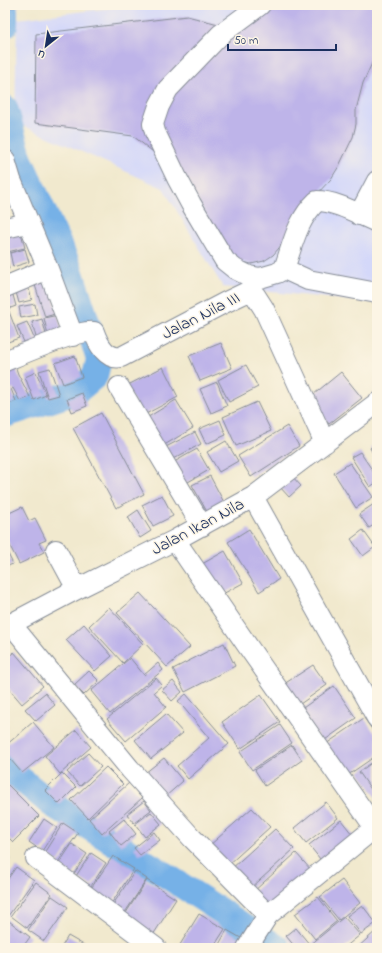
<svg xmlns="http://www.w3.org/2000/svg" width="382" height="953" viewBox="0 0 382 953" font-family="'Indie Flower',sans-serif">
	<rect width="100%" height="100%" fill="#fcf5e5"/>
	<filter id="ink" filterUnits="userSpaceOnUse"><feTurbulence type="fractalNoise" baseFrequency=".025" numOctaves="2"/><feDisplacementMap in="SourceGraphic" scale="8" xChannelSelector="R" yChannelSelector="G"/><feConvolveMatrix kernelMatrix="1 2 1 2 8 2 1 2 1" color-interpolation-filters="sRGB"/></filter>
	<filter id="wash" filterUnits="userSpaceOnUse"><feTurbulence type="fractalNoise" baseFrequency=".012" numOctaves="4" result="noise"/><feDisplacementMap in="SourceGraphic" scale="16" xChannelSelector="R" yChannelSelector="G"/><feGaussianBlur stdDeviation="0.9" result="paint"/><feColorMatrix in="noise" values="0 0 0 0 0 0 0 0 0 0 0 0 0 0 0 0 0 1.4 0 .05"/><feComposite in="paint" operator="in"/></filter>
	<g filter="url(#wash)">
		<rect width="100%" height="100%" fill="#f1e9ce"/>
		<path fill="#d4d8f9" d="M137 5H377V303L223 287 163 188 15 122 17 19Z"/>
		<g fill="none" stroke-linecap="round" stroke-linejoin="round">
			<path stroke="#76b1e7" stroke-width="26" d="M5 11V25
				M5 108 20 160 69 267 99 359 95 376 76 392 5 415
				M5 766 51 804 153 867 278 948"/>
		</g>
		<g id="blocks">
			<path fill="#beb4e9" d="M6 5H19V6L7 8Z
				M268 5H377V52L363 83 356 110V124L353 137 339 166 331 179 302 210 279 248 273 255 264 261 251 264 240 261 225 248 186 178 133 136 35 123 36 34 187 16 242 30Z
				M20 229 25 248 7 252 5 243V232Z
				M25 249 29 262 13 267 10 253Z
				M5 254 9 269 5 270Z
				M49 281 58 313 45 317 35 285Z
				M27 282 32 300 19 303 14 285Z
				M11 288 16 306 8 309 19 338 5 343V290Z
				M35 304 37 315 21 318 19 307Z
				M58 315 63 337 49 340 44 318Z
				M42 319 48 342 38 345 32 322Z
				M27 322 37 345 27 349 17 326Z
				M221 343 232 368 200 381 189 356Z
				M75 356 82 377 63 384 55 363Z
				M13 360 18 374 30 397 20 401 13 388 11 389 16 401 5 406V362Z
				M246 365 258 387 229 402 218 380Z
				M163 367 178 397 142 416 126 386Z
				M50 368 59 395 48 398 39 371Z
				M36 372 46 395 34 400 25 377Z
				M341 372 362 398 329 424 308 399Z
				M217 382 227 406 211 413 200 389Z
				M82 393 87 406 72 412 67 399Z
				M176 400 193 428 161 447 145 419Z
				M257 402 271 431 236 446 223 417Z
				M101 413 144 494 116 508 73 428Z
				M220 420 226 435 206 444 199 429Z
				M287 426 299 446 251 477 238 456Z
				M195 432 201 444 169 461 162 449Z
				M226 441 238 461 219 472 207 452Z
				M377 443V460L370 448Z
				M197 449 209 470 181 486 169 465Z
				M360 452 377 477V482L370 487 351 457Z
				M350 463 373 497 356 508 334 473Z
				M291 475 301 486 289 497 279 486Z
				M210 476 227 508 210 517 192 485Z
				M162 495 173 516 153 526 142 505Z
				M377 502V523L369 528 359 514Z
				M22 507 29 521 35 518 46 540 39 543 44 552 19 564 5 536V515Z
				M138 510 151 531 140 538 128 517Z
				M377 528V537L373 530Z
				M249 529 279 579 259 592 228 542Z
				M363 530 375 547 363 556 351 539Z
				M5 548 13 564 5 567Z
				M225 551 243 583 219 596 202 564Z
				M140 593 190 647 167 667 117 613Z
				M109 607 143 644 123 663 89 626Z
				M84 624 112 656 95 671 66 640Z
				M224 643 235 666 185 692 173 669Z
				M14 652 43 686 22 704 5 684V660Z
				M130 658 144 675 158 663 163 670 110 714 91 691Z
				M313 665 327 685 293 709 278 688Z
				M89 671 99 681 84 695 74 685Z
				M156 678 162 685 154 692 166 707 126 741 107 719Z
				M173 681 182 692 172 701 162 690Z
				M334 686 356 718 322 742 300 710Z
				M45 693 55 705 36 721 25 709Z
				M186 694 229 744 188 779 177 766 209 738 178 701Z
				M261 695 280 722 240 749 222 722Z
				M166 714 183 733 151 759 135 740Z
				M364 718 377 736V755L348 775 326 744Z
				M33 722 54 747 22 773 5 753V746Z
				M280 725 292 743 252 770 240 752Z
				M76 730 91 747 60 774 45 756Z
				M292 745 302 760 265 786 255 770Z
				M88 753 101 767 80 786 67 772Z
				M164 758 183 781 165 797 145 773Z
				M377 759V798L359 772Z
				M106 767 123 784 88 818 71 800Z
				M62 773 76 787 59 804 45 790Z
				M129 783 142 798 102 834 89 819Z
				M8 785 39 816 13 842 5 834V788Z
				M144 801 151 810 134 823 127 814Z
				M326 802 338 818 306 843 294 828Z
				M252 808 270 827 227 866 209 846Z
				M151 812 161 824 145 837 135 824Z
				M44 819 57 828 42 851 29 842Z
				M124 819 136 834 121 846 109 831Z
				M341 820 356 839 324 864 309 845Z
				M63 823 78 833 58 862 44 853Z
				M275 829 294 849 249 890 230 870Z
				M154 832 160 840 140 855 134 848Z
				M72 844 87 854 73 875 58 865Z
				M91 853 106 863 91 886 76 876Z
				M296 853 312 871 269 910 253 892Z
				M5 854 10 858 5 865Z
				M113 856 134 869 111 904 90 890Z
				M16 867 34 880 8 916 5 913V883Z
				M135 871 147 879 122 917 110 909Z
				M147 880 176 899 153 935 124 916Z
				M342 880 360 903 339 920 320 897Z
				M36 882 52 894 27 928 11 916Z
				M52 896 68 907 44 941 28 930Z
				M318 897 337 921 315 939 295 914Z
				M362 905 376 923 361 934 347 916Z
				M199 914 225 929 213 948H178Z
				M344 917 360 935 344 948H296L286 936 296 928 310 945Z
				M5 918 30 937 22 948H5Z
				M227 930 246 941 242 948H217Z
				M377 930V948H357Z
				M68 936 89 948H61Z"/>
		</g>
	</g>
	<g filter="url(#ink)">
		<use href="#blocks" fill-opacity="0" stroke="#868c96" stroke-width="1"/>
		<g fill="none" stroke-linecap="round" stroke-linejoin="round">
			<defs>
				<path id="minor" d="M260 5 221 34 168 89 159 106 153 124 155 132 177 178 191 204 225 261 235 269 249 276 260 278 277 273 284 269C293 244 297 220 317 201 336 201 360 215 377 222
					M5 160 11 180 48 269 73 336
					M359 215 377 181
					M5 228 28 223
					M284 269 308 280 377 293
					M5 287 48 269
					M5 361C22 354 80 329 94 332 98 344 107 360 121 357L224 303 247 292 255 295 264 309 325 443
					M119 387 202 526
					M253 497 377 718
					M175 540 249 648 375 828
					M56 550 77 589
					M11 624 130 769 192 838 268 915
					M5 627 77 589 175 540 253 497 377 403
					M36 858 156 948
					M247 948 268 915 377 826"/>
			</defs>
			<use href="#minor" stroke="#868c96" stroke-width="22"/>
			<use href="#minor" stroke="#fff" stroke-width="20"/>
		</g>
	</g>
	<g text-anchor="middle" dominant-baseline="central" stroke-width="3" stroke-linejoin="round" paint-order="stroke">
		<g font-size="17" fill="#1b2f5e" stroke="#fcf5e5">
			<text transform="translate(201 316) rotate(-27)">Jalan Nila III</text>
			<text transform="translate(198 527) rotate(-28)">Jalan Ikan Nila</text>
		</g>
	</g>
	<rect width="382" height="953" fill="none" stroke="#fcf5e5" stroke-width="20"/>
	<g transform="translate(46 46) rotate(210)" stroke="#fcf5e5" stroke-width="3" paint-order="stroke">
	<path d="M0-3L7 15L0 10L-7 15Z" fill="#1b2f5e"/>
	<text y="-6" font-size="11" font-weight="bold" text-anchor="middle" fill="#1b2f5e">U</text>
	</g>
	<path d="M228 44v6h108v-6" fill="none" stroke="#1b2f5e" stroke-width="2"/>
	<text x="234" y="44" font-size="12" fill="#1b2f5e" stroke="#fcf5e5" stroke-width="3" paint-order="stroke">50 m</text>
</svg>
